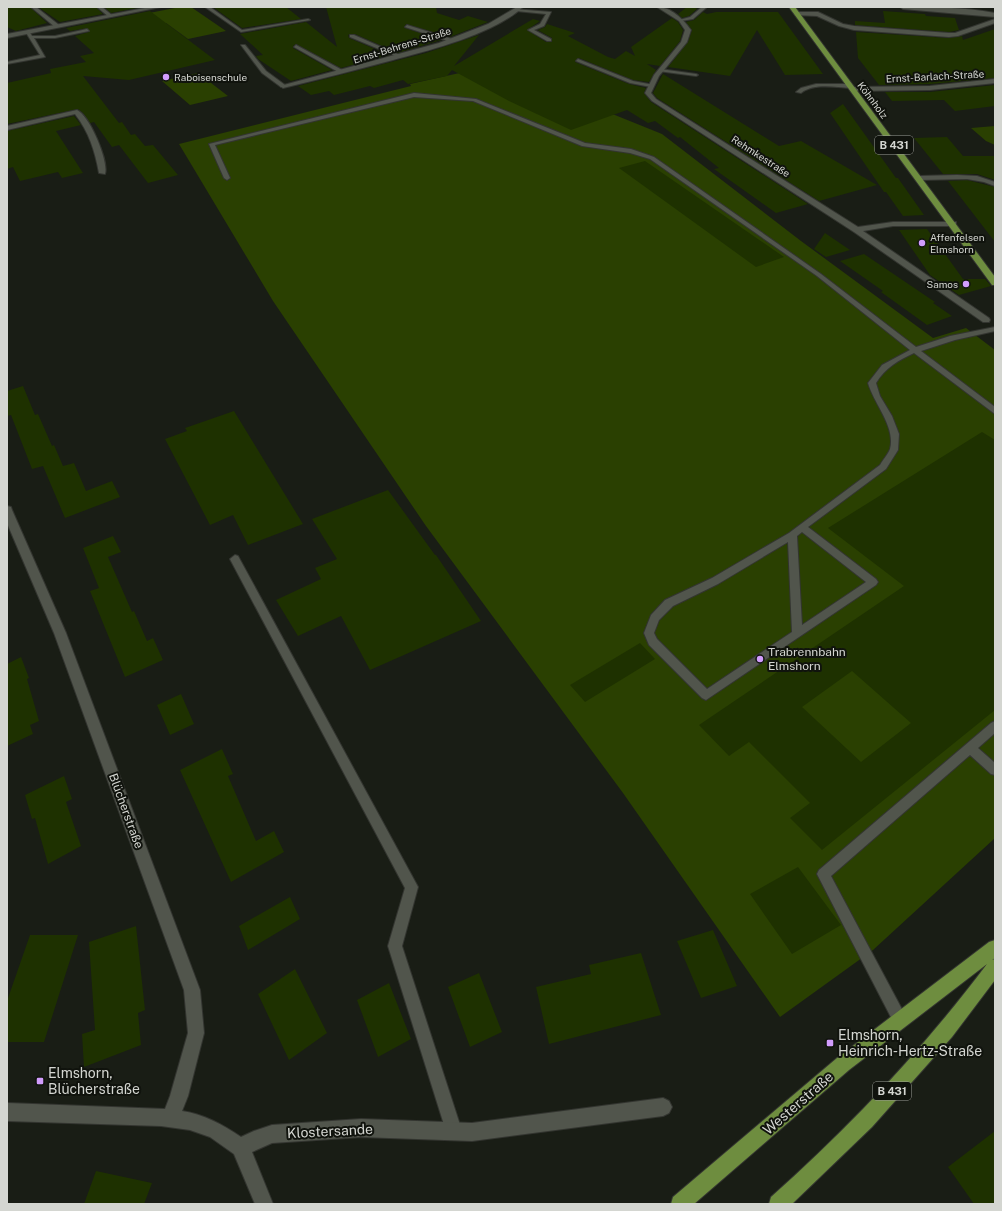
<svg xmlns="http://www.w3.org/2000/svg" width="1002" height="1211" viewBox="0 0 1002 1211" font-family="'Public Sans',sans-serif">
	<rect width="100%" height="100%" fill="#191d15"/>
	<path fill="#2a4001" d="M180 7H191L226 31 188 39 166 23 144 28 92 35 82 26Z
		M464 72 548 88 662 134 801 241 933 338 966 328 995 350V838L873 950 780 1017 623 793 426 526 273 301 179 144 411 86 410 84Z
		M198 73 228 96 190 105 162 81Z
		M995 126V145L986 141 971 128Z"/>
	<path fill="#1e3100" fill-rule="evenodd" d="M7 7H30L47 23 16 31 7 27Z
		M38 7H96L103 14 60 22Z
		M104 7H142L111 13Z
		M213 7H286L301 19 242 28Z
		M326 7H436L437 13 459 20 468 16 488 22 450 37 406 24 404 27 405 28 441 40 398 53 355 34H350L348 35 349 38 389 55 341 68 296 44 293 46V48L332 70 291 81 258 59 256 56 263 55 240 34 306 22 337 47Z
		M687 7H694L697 9 689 16 682 18 678 14Z
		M150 11 215 60 129 80 83 76 119 123 122 122 131 135 135 134 145 146 153 145 178 175 148 183 119 145 112 147 94 122 90 123 83 113 78 109 7 124V83L51 73 50 69 86 62 80 56 94 53 75 36 89 32 90 31 88 28 70 31 66 28Z
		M883 11 925 14 926 16 955 18 959 30 949 32 855 25V21L885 23Z
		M703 12 707 14 716 12H778L823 74 785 75 757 30 730 76 668 67 688 42 692 30 686 22 694 20Z
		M672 18 678 22 683 30 680 41 660 66 647 64 656 70 649 82 633 80 579 58 575 62 629 84 646 88 644 93 651 102 808 204 776 213 714 169 719 168 680 137 678 138 655 121 648 123 627 110 571 130 509 101 452 70 447 76 408 84 403 80 374 88 370 86 334 95 329 91 311 95 298 86 426 53 479 35 454 66 533 19 540 21 527 30 546 42H552V38L538 30 545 27 547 24 575 33 568 36 608 57 615 59 626 51 635 56 631 47Z
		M995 29V78L930 84 879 85 858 58 856 32 949 38 962 36 963 40Z
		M663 74 779 146 801 141 877 185 819 201 657 98 653 93Z
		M995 85V106L955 111 944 100 892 101 885 92H930Z
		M843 104 896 178H898L924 215 903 216 886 192H884L830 113Z
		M74 116 81 125 56 131 83 173 62 178 58 172 20 181 13 167 7 169V131Z
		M947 137 963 156H995V180L977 174H943L914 138Z
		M645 161 784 257 756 267 619 168Z
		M967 180 995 187V242L948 181Z
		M927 229 963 279H985L991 286 959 295 930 275 899 230Z
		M825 233 850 250 826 257 814 249Z
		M864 254 935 302 933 303 952 316 927 325 881 292 883 291 840 261Z
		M23 386 35 415 38 414 52 446 54 445 63 466 74 463 86 491 112 481 120 497 65 518 43 466 32 469 11 415 7 416V391Z
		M234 411 303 524 248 545 233 515 210 525 165 439 187 431 185 428Z
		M982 432 995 440V710L822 850 790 818 810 803 749 742 729 756 699 725 904 586 828 528ZM852 671 911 723 861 762 802 707Z
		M388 490 435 555H436L481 621 370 670 341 616 298 636 276 600 321 579 315 568 337 559 312 519Z
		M113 536 121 552 108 557 132 612 134 611 147 641 153 638 163 660 125 677 90 591 99 588 83 548Z
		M640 643 655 659 585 702 570 685Z
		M21 657 29 678 27 679 39 721 30 725 33 734 7 746V664Z
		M181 694 194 724 170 735 157 705Z
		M222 749 233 774 228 776 256 841 274 831 284 852 231 882 180 770Z
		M64 776 72 799 66 802 81 846 48 864 35 818 32 819 25 795Z
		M798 867 841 925 792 954 750 894Z
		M290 897 300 919 248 950 239 926Z
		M136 926 145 1010 138 1013 141 1045 84 1067 82 1034 95 1030 89 942Z
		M713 930 737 986 701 998 677 941Z
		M30 935H78L44 1042H7V1001Z
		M641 953 661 1015 549 1044 536 987 591 974 589 965Z
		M295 969 327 1033 289 1060 258 994Z
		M479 973 502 1032 470 1047 448 987Z
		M389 983 411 1039 378 1057 357 1000Z
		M995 1131V1204H974L948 1167Z
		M96 1171 152 1183 144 1204H84Z"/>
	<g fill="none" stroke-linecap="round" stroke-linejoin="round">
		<defs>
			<path id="lane" d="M31 7H36L59 25V27H55Z
				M97 7H102L113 16 109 17Z
				M205 7H210L242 30 308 19 310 20 241 32Z
				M702 7H707L693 19 681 21 679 20 690 17Z
				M514 9 551 12 544 26 534 30 551 39V41H547L528 30 540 24 546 14 516 11Z
				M407 25 452 39V40L448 41 405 27Z
				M87 29 89 31 55 38H34L45 57 7 64V62L40 55 25 31H29L32 36H55Z
				M350 35H354L402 56 398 57 350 37Z
				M241 45H245L266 71 285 85V87H281L262 73Z
				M296 45 344 71V72L340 73 294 47Z
				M578 59 633 81 654 85 651 87 630 83 576 61Z
				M660 69 696 74 698 75 696 76 658 71Z
				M816 84H850L853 86 850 88C834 87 814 83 801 93L796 92 801 88Z
				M414 93 476 99 585 143 631 149 654 157 821 274 916 347 950 336 995 327V331L955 340 921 351 995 407V414L914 353C899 360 885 368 876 383L880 396 892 416 899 434 898 450 886 469 808 527 876 579 878 582 876 585 706 700 702 698 649 645 644 633 651 615 665 600 712 578 789 533 880 465C883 460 888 454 890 449 896 427 874 404 868 383L882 365 910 350 817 276 650 159 630 153 582 146 473 101 414 97 215 145 230 178 227 180 224 178 209 144ZM802 532 866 582 802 625 797 536ZM788 542 792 632 707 689 657 639 654 633 659 620 673 606 718 584Z
				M235 555 238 556 418 887 402 946 462 1131 459 1136 454 1139 449 1136 446 1131 388 946 405 888 230 559Z
				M995 721V733L978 748 995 763V775L991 774 970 755 831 876 905 1015 907 1020 905 1025 900 1027 895 1025 817 874 819 870 991 723Z"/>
			<path id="street" d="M150 7H161L7 38V34Z
				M517 7H523C494 34 431 50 393 60 356 70 320 79 283 88L280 86 439 43 488 24Z
				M657 7C671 7 683 19 691 30L687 42 659 76 651 93 656 99 858 227 893 222H956V226H893L863 231 989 318 990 320 989 322H983L854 232 652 101 645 93 654 75 681 42 685 30 679 21Z
				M900 7C931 7 964 7 995 13V17L903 9Z
				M797 12H818L843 24 854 26 949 33H955L995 19V23L958 36 949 37 854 30 839 26 817 16 795 15V13Z
				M995 79V83L930 90 853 91 850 89 853 87 930 86Z
				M77 110C90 116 109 162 105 174L99 173C95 151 89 132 75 114L7 130V126Z
				M957 175 977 176 995 182V186L984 182 967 179 919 180 915 178 919 176Z
				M7 506 11 507 12 510 66 633 200 990 204 1033 188 1096 182 1111C204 1114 223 1125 241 1137L254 1131 272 1125 361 1119 472 1123 663 1098 669 1101 672 1107 669 1113 663 1116 472 1141 361 1137 272 1143 252 1152 273 1204H255L234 1154 210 1137 190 1130 161 1126 7 1121V1103L165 1109 170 1096 188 1033 184 990 54 633 7 523Z"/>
			<path id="primary" d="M789 7H795L995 277V285H992Z
				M995 940V958L992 960 995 959V980L952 1037 872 1127 792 1204H769L771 1197C851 1126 923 1049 987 964L849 1070 694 1204H671L673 1197 837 1058 989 942Z"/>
		</defs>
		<use href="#lane" stroke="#333530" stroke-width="2"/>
		<use href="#street" stroke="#333530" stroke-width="2"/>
		<use href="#primary" stroke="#333530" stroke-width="2"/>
		<use href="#lane" fill="#51554c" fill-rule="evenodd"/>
		<use href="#street" fill="#51554c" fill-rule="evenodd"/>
		<use href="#primary" fill="#6e8d3f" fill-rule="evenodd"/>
	</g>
	<g fill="#d29dfd" stroke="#10130d" stroke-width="1.5">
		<circle cx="166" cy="77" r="4"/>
		<circle cx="922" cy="243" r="4"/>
		<circle cx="966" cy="284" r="4"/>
		<circle cx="760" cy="659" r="4"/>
		<rect x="826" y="1039" width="8" height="8" rx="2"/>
		<rect x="36" y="1077" width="8" height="8" rx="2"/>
	</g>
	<g text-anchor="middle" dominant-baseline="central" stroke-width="4" stroke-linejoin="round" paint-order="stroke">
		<g font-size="10" fill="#d4d6d1" stroke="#10130d">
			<text transform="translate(402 45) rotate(-17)">Ernst-Behrens-Straße</text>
			<text transform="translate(935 76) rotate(-3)">Ernst-Barlach-Straße</text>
			<text transform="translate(873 100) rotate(53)">Köhnholz</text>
			<text transform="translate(761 156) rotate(33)">Rehmkestraße</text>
		</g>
		<g font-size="10" fill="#d4d6d1" stroke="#10130d" text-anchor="start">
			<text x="174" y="77">Raboisenschule</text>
			<text x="930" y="237">Affenfelsen<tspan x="930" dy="12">Elmshorn</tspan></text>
			<text x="958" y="284" text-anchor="end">Samos</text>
		</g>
		<g fill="#10130d" stroke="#999c96" stroke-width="1">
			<rect x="875" y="136" width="38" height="18" rx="3"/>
			<rect x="873" y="1082" width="38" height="18" rx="3"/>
		</g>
		<g font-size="11" font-weight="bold" fill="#d4d6d1">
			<text x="894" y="145">B 431</text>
			<text x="892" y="1091">B 431</text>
		</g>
		<g font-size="12" fill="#d4d6d1" stroke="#10130d" text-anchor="start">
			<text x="768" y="652">Trabrennbahn<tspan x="768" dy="14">Elmshorn</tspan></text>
		</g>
		<g font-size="12" fill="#d4d6d1" stroke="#10130d">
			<text transform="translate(126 811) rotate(70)">Blücherstraße</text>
		</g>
		<g font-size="14" fill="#d4d6d1" stroke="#10130d" text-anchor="start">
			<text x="838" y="1035">Elmshorn,<tspan x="838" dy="16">Heinrich-Hertz-Straße</tspan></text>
			<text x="48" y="1073">Elmshorn,<tspan x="48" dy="16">Blücherstraße</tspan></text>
		</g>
		<g font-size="14" fill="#d4d6d1" stroke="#10130d">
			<text transform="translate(798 1103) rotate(-41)">Westerstraße</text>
			<text transform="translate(330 1131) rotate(-3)">Klostersande</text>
		</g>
	</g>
	<rect width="1002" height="1211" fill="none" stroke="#d4d6d1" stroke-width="16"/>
</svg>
